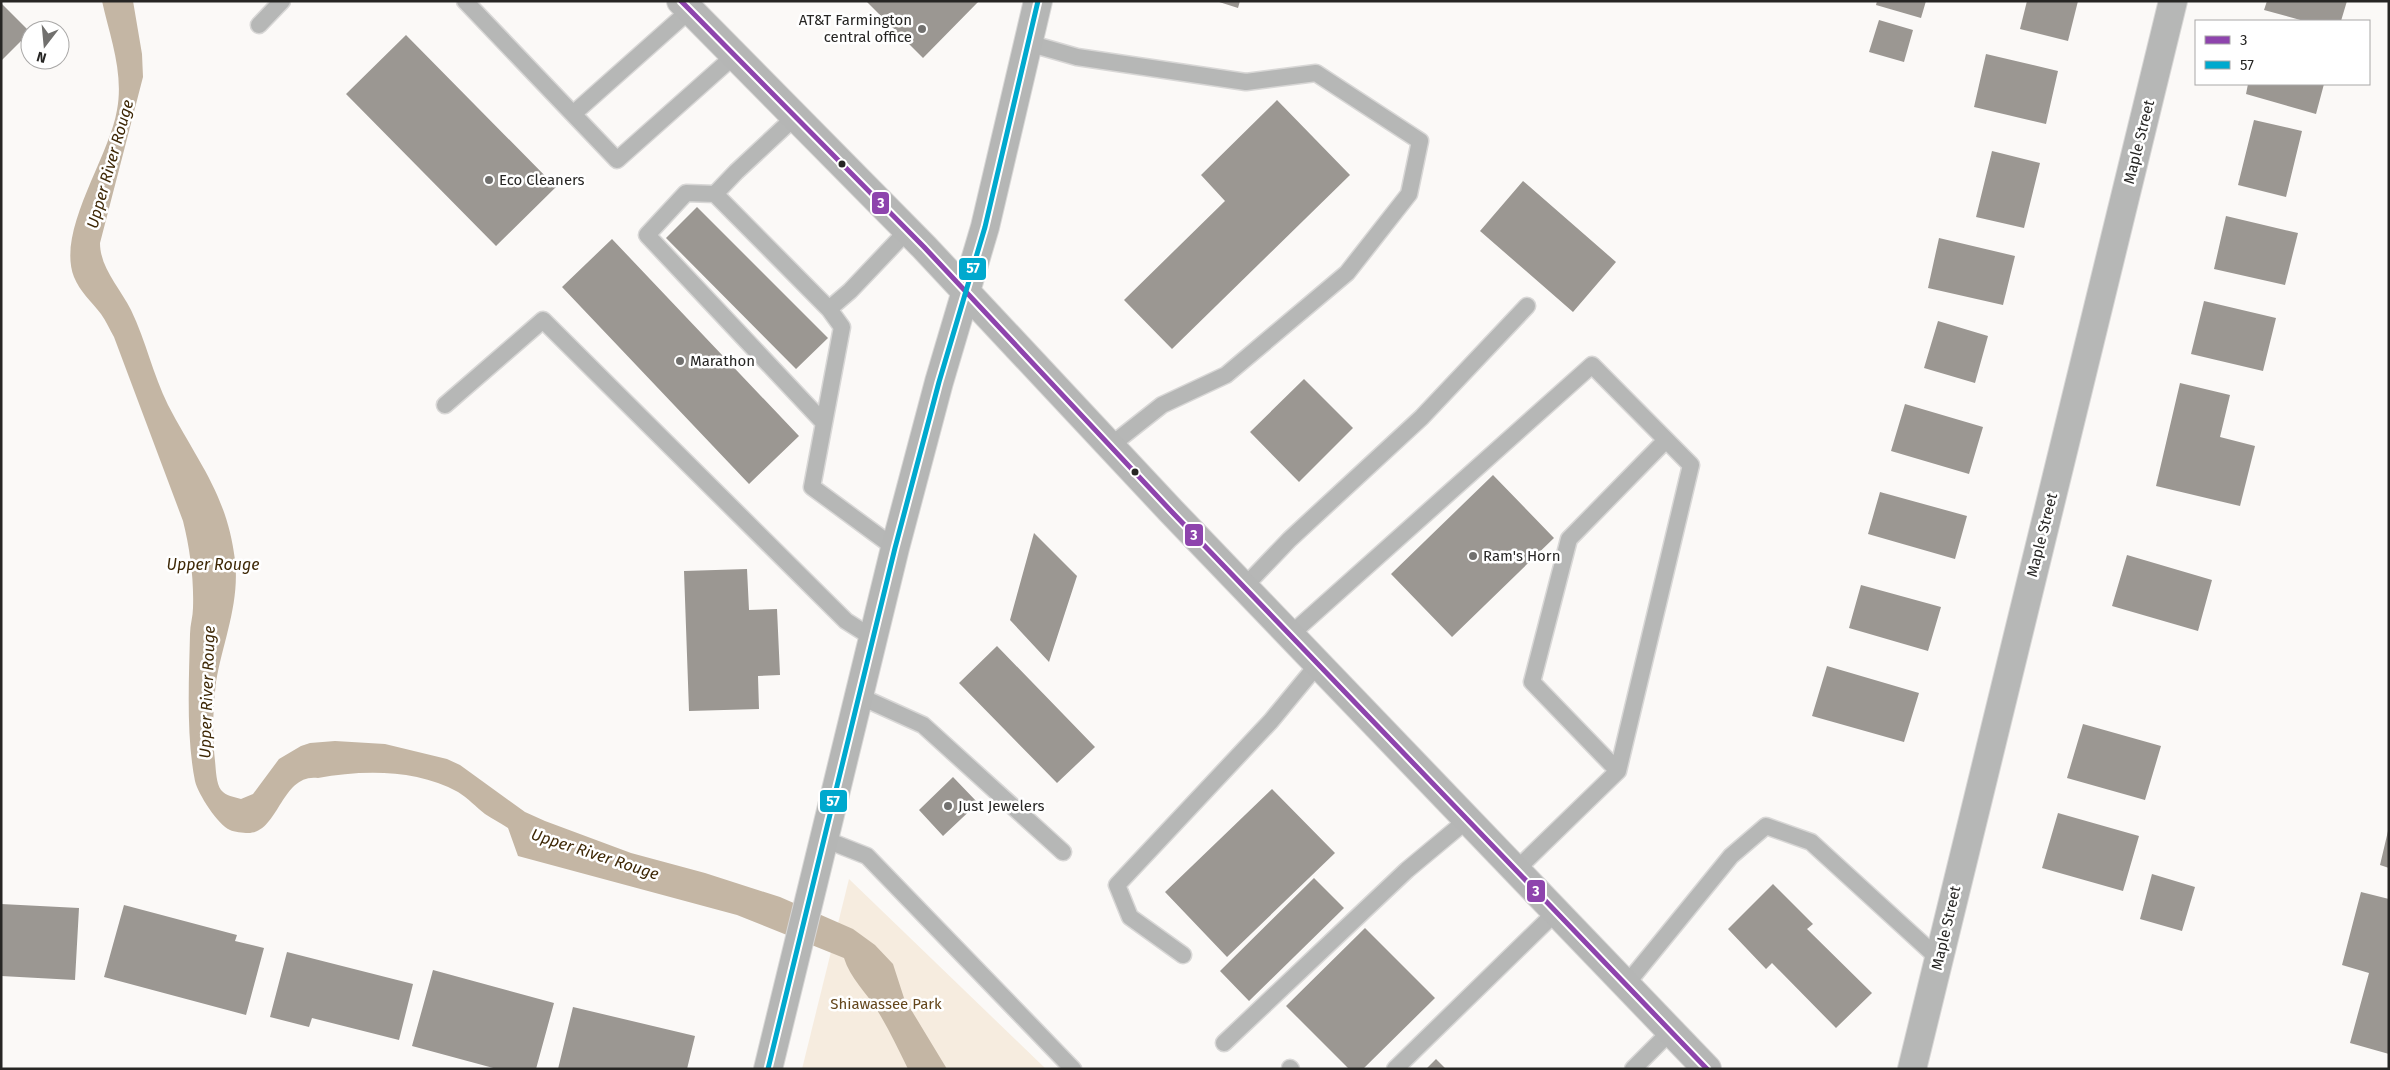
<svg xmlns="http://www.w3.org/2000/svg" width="2390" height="1070" viewBox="0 0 2390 1070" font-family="'Fira Sans',sans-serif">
	<rect width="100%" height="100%" fill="#fbf9f7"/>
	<path fill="#f6ecdf" d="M849 879 1046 1069H802Z"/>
	<path fill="#c4b6a4" d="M102 1H133L142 54 143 77 100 243C100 268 120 288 131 310 146 341 153 375 168 405 197 461 227 494 235 560 240 603 223 641 216 682 213 709 212 735 215 761 216 770 216 783 221 790 226 796 234 797 241 799L253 794 279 759 301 746 310 743 335 741 385 744 447 759 460 765 525 812 545 821 631 853 705 873 780 897 853 929 875 945 893 964 904 998 947 1069H908C898 1049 889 1029 877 1010 866 992 850 978 844 958L737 915 518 856 508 828C501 823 492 819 485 814 476 807 468 798 458 792 416 769 363 770 318 778 281 773 279 833 248 833 243 833 234 832 230 830 218 825 198 794 195 781 186 736 189 680 190 634 190 625 193 616 193 608 194 579 190 549 183 521L114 337C110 330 106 321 101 314 91 301 80 292 74 277 56 231 109 158 117 110 124 73 110 37 102 1Z"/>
	<path fill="#9b9792" d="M866 1H979L923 58Z
		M1216 1H1240L1238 8Z
		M1877 1H1926L1921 18 1876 5Z
		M2027 1H2078L2068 41 2020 29Z
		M2267 1H2347L2341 21H2304L2264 10Z
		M1 3 30 32 1 61Z
		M1879 20 1913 30 1904 62 1869 52Z
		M406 35 556 187 496 246 346 94Z
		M1986 54 2058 71 2046 124 1974 107Z
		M2248 84H2324L2316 114 2246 94Z
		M1277 100 1350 175 1172 349 1124 300 1225 201 1201 175Z
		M2254 120 2302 131 2286 197 2238 185Z
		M1992 151 2040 163 2024 228 1976 217Z
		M1523 181 1616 262 1573 312 1480 231Z
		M697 207 828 338 796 369 666 238Z
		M2226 216 2298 233 2285 285 2214 269Z
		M1939 238 2015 256 2003 305 1928 288Z
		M612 239 799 436 749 484 562 287Z
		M2204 301 2276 318 2263 371 2191 354Z
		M1938 321 1988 336 1975 383 1924 368Z
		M1304 379 1353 428 1299 482 1250 432Z
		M2180 383 2230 395 2220 437 2255 446 2240 506 2156 486Z
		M1905 404 1983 427 1969 474 1891 451Z
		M1493 475 1554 538 1452 637 1391 574Z
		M1880 492 1967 516 1955 559 1868 534Z
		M1034 533 1077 576 1049 662 1010 620Z
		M2127 555 2212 580 2198 631 2112 606Z
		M747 569 749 610 777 609 780 675 758 676 759 709 689 711 684 571Z
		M1861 585 1941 607 1928 651 1849 628Z
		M997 646 1095 747 1057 783 959 683Z
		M1827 666 1919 693 1904 742 1812 716Z
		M2083 724 2161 746 2145 800 2067 778Z
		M953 777 978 803 943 836 919 810Z
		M1272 789 1335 853 1227 957 1165 892Z
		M2058 813 2139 836 2123 891 2042 868Z
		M2388 831H2389V868L2380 865Z
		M2152 874 2195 887 2182 931 2140 919Z
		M1314 878 1344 908 1249 1001 1220 971Z
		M1773 884 1813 924 1807 929 1872 993 1836 1028 1772 963 1766 969 1728 929Z
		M2361 892 2389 899V1054L2350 1043 2369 973 2342 965Z
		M1 904 79 908 75 980 1 976Z
		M124 905 237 935 235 941 264 948 246 1015 104 977Z
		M1365 928 1435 998 1363 1069H1349L1286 1006Z
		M287 952 413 984 399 1040 312 1018 309 1027 270 1017Z
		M433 970 554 1003 536 1069H497L412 1046Z
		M573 1007 695 1036 687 1069H558Z
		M1436 1059 1446 1069H1426Z"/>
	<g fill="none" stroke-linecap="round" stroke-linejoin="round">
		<defs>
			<path id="lane" d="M465 1 617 160 734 56
				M259 25 282 1
				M1028 43 1077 57 1246 82 1316 73 1420 141 1409 194 1347 273 1226 375 1162 405 1110 446
				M573 114 690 10
				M795 117 736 172 715 194 829 309 850 291 907 231
				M715 194 686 193 647 235 824 423
				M829 309 842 327 812 487 895 548
				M445 405 543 320 846 621 873 638
				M1244 587 1290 539 1422 417 1527 306
				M1290 635 1592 365 1691 465 1618 771 1515 871
				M859 696 923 725 1063 852
				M1618 771 1532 682 1569 539 1666 440
				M824 839 867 856 1073 1069
				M1183 955 1130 917 1117 885 1271 721 1318 664
				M1625 986 1731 856 1766 826 1811 842 1939 959
				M1224 1043 1407 870 1467 820
				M1290 1068 1291 1069
				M1395 1069 1555 913
				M1633 1069 1670 1032"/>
			<path id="street" d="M1912 1069 2173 1"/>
			<path id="secondary" d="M681 1 924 247 1172 512 1707 1069
				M768 1069 895 548 939 382 985 227 1038 1"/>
		</defs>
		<use href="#lane" stroke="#d8d7d6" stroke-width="19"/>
		<use href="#street" stroke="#d8d7d6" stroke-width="30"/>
		<use href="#secondary" stroke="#d8d7d6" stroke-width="30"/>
		<use href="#lane" stroke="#b6b7b6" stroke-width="16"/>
		<use href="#street" stroke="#b6b7b6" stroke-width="28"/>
		<use href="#secondary" stroke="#b5b6b5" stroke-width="28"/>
		<defs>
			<path id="bus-1" d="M681 1 924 247 1172 512 1707 1069"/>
			<path id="bus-2" d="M768 1069 895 548 939 382 985 227 1038 1"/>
		</defs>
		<use href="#bus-1" stroke="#fff" stroke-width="9"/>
		<use href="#bus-2" stroke="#fff" stroke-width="9"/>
		<use href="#bus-1" stroke="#8e44ad" stroke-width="5"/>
		<use href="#bus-2" stroke="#00a9ce" stroke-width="5"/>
	</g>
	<g fill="#71706e" stroke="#fff" stroke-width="2">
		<circle cx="922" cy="29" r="5"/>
		<circle cx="489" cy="180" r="5"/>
		<circle cx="680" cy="361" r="5"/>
		<circle cx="1473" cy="556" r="5"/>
		<circle cx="948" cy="806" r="5"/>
	</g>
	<g fill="#272624" stroke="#fff" stroke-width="2">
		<circle cx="842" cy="164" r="4.5"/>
		<circle cx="1135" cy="472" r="4.5"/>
	</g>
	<g text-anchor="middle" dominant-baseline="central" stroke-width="5" stroke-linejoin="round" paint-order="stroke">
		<g font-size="15" fill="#272624" stroke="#fff" text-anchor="start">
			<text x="912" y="20" text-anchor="end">AT&amp;T Farmington<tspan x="912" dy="17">central office</tspan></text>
			<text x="499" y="180">Eco Cleaners</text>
			<text x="690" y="361">Marathon</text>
			<text x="1483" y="556">Ram's Horn</text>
			<text x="958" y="806">Just Jewelers</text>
		</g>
		<g font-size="15" fill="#272624" stroke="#fff">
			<text transform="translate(2139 142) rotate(-76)">Maple Street</text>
			<text transform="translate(2042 535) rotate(-76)">Maple Street</text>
			<text transform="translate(1946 928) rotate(-77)">Maple Street</text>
		</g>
		<g font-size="15" fill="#64461b" stroke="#fff">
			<text x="886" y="1004">Shiawassee Park</text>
		</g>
		<g font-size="16" font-style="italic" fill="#3e2806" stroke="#fff">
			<text transform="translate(110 164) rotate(-74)">Upper River Rouge</text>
			<text x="213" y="564">Upper Rouge</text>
			<text transform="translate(207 692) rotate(-88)">Upper River Rouge</text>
			<text transform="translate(595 854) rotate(18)">Upper River Rouge</text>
		</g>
	</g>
	<g stroke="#fff" stroke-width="2">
		<rect x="871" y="191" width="19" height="24" rx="5" fill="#8e44ad"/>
		<rect x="958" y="257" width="29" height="24" rx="5" fill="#00a9ce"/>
		<rect x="1184" y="523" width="20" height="24" rx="5" fill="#8e44ad"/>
		<rect x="819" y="789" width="29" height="24" rx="5" fill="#00a9ce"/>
		<rect x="1526" y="879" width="20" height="24" rx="5" fill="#8e44ad"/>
	</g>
	<g font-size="14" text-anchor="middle" font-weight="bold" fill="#fff">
		<text x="881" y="208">3</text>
		<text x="973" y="273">57</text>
		<text x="1194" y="540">3</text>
		<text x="833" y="806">57</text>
		<text x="1536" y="896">3</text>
	</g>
	<rect width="2390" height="1070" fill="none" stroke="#272624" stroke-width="5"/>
	<rect x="2195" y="20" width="175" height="65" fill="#ffffff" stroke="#a9a8a7"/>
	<rect x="2205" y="36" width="25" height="8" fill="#8e44ad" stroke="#a9a8a7"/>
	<text x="2240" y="45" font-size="15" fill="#272624">3</text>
	<rect x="2205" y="61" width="25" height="8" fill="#00a9ce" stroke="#a9a8a7"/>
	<text x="2240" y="70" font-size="15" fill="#272624">57</text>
	<g transform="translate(45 45) rotate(196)"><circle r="24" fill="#ffffff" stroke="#a9a8a7"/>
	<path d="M0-4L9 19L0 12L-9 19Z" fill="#71706e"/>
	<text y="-8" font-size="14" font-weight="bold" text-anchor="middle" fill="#272624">N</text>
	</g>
</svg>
